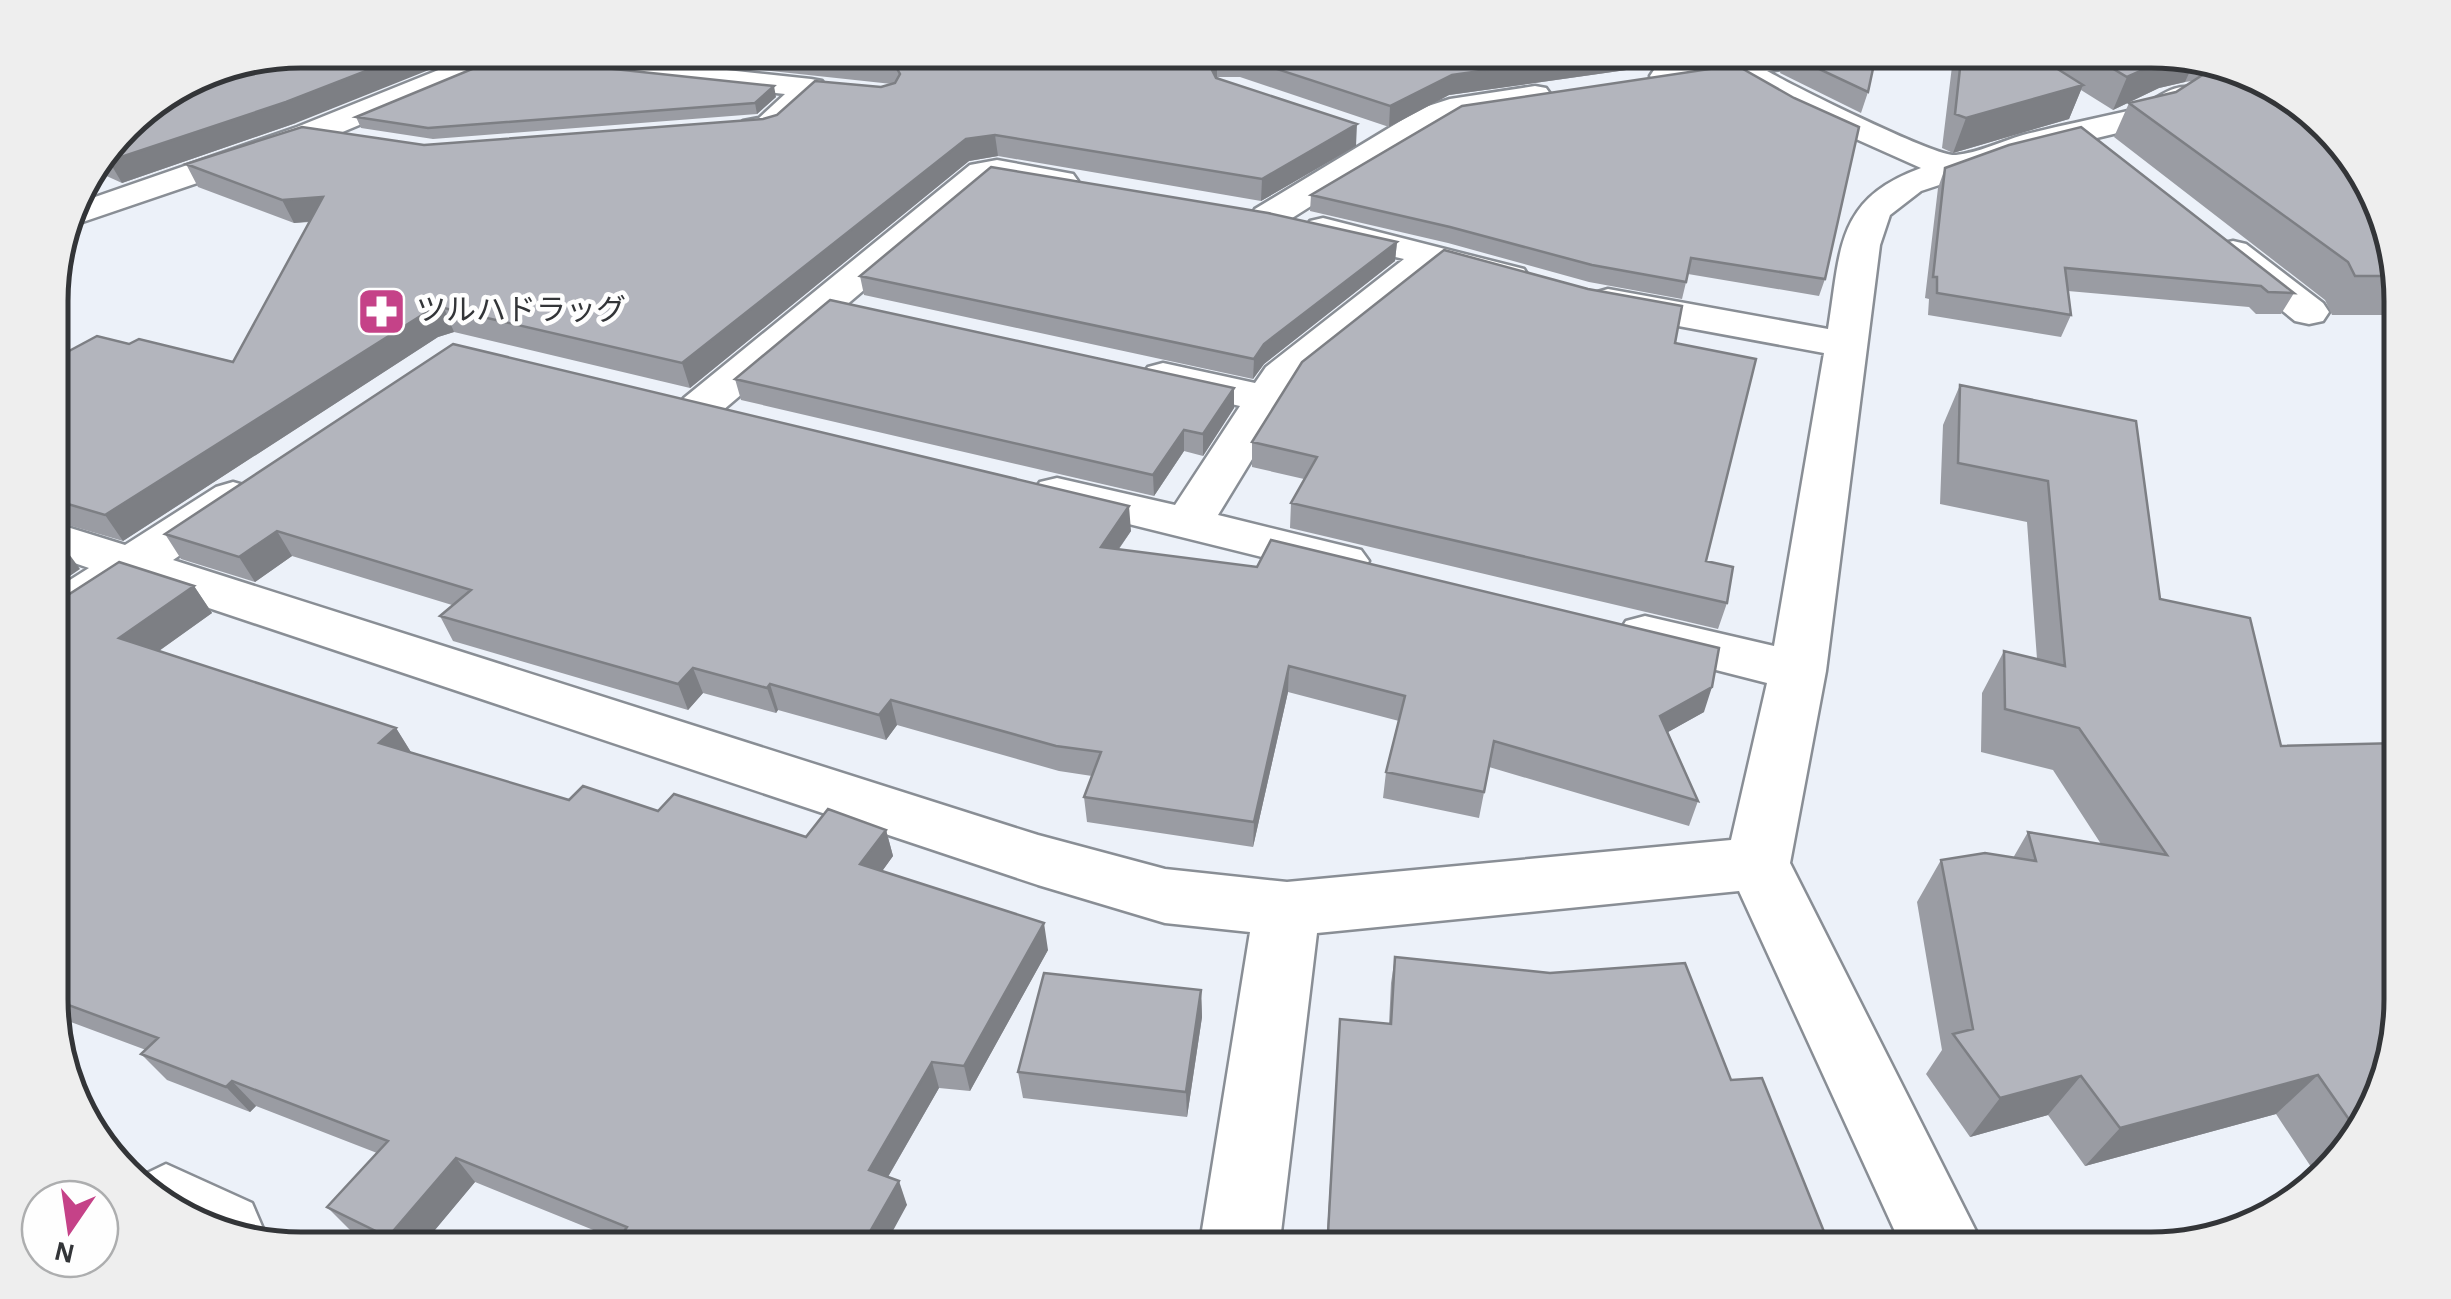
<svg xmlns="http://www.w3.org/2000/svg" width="2451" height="1299" viewBox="0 0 2451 1299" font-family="'Alegreya Sans','Noto Sans JP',sans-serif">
	<rect width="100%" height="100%" fill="#ecf1f9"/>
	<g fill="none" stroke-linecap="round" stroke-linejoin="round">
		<defs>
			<path id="street" d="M492 50H539L811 79 822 81 826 88C807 115 778 143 743 135L739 128 743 121 759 118 785 94 503 64 493 61 488 55Z
				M1787 50H1865L1860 56 1850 59 1767 71C1792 85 1937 158 1956 155 1978 153 2002 141 2023 135 2058 126 2093 119 2128 111 2155 105 2167 81 2198 88L2203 95 2198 102 2178 107 2167 119 2151 125 2042 151 1921 191 1890 215 1880 245 1826 671 1790 863 1985 1249H1903L1739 891 1317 933 1279 1249H1199L1250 932 1165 923 1038 885 137 584 70 630 51 635V592L89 568 51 555V522L125 545 216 487 233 482 250 487 257 497 250 507 173 560 1038 835 1165 869 1287 882 1731 840 1767 683 1626 647 1618 634 1626 621 1645 616 1774 646 1824 353 1608 313 1594 309 1588 301 1594 293 1608 289 1828 329C1841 250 1835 199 1921 168L1791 110 1732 76 1665 85 1654 82 1650 76 1654 70 1714 60 1728 52 1741 56Z
				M1535 86 1546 88 1551 95 1546 102 1444 122 1281 225 1268 228 1255 225 1250 217 1255 209 1422 108 1450 99Z
				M997 160 1073 174 1078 181 1073 188 1061 191 992 181 716 416 700 420 684 416 678 407 684 398 970 165Z
				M1323 218 1524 269 1529 277 1524 285 1510 289 1440 269 1298 384 1218 515 1361 550 1369 561 1361 572 1343 577 1040 502 1033 492 1040 482 1057 478 1175 505 1240 406 1148 385 1141 376 1148 367 1163 363 1255 383 1266 367 1404 259 1310 237 1305 229 1310 221Z
				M2233 241 2246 244 2323 303 2329 312 2323 321 2309 324 2295 321 2220 260 2214 252 2220 244Z
				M166 1164 252 1203 264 1231 260 1240 189 1223 137 1178Z"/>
			<path id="primary" d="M488 50H529L524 56 321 141 65 228 72 205 297 127Z"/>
		</defs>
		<use href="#street" stroke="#898e95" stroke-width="5"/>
		<use href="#primary" stroke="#898e95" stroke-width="5"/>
		<use href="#street" fill="#fff" fill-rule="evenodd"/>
		<use href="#primary" fill="#fff" fill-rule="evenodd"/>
	</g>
	<path fill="#9a9ca3" d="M575 50H1724L1711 58 1449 95 1389 127 1240 77H1217L1356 146 1261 201 998 156 969 161 690 388 454 332 438 337 123 541 51 520V357L56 358 129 344 233 362 310 222 294 223 198 187 186 164 763 119 892 84Z
		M1954 50H2151L2262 76 2399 268V320L2392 315H2332L2325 300 2114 137 2129 103 2176 92 2192 81 2185 82 2159 88 2113 110 2081 90 2069 119 1953 153 1942 148Z
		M1785 53 1868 92 1861 113 1780 73Z
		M776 97 757 114 433 139 361 128 356 117Z
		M135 112 296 123 122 183 91 169Z
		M1945 168 2294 293 2281 314H2256L2249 307 2068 291 2071 315 2061 337 1928 315 1929 299 1925 298 1938 188Z
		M1311 195 1825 279 1819 296 1688 274 1682 299 1589 282 1448 243 1310 211Z
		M1397 242 1395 261 1264 364 1253 379 864 295 860 276Z
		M1675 343 1706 561 1727 603 1718 629 1290 528 1291 503 1304 479 1252 467V442Z
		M453 344 1131 531 1119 549 1704 712 1668 732 1698 801 1689 826 1489 767 1479 818 1383 798 1386 772 1399 721 1288 692 1253 847 1087 822 1084 797 1092 776 1059 771 897 725 886 740 778 710 776 713 703 693 688 710 453 641 440 616 452 605 292 556 255 582 181 559 165 534Z
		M735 379 1234 408 1203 456 1184 451 1154 496 741 400Z
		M1960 385 2160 599 2281 746 2375 1110 2317 1176 2276 1114 2085 1166 2048 1115 1970 1137 1926 1074 1942 1050 1917 902 1941 860 2013 858 2028 832 2101 844 2053 770 1981 752 1982 693 2004 651 2037 659 2027 522 1940 504 1943 425Z
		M194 586 212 613 159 651 396 728 411 752 569 800 658 811 806 837 886 830 893 856 882 871 1048 950 970 1091 939 1088 888 1177 907 1205 618 1240 475 1182 419 1249H387L351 1231 327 1207 377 1153 256 1106 250 1112 167 1080 141 1054 146 1050 52 1015 51 606Z
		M1395 957 1731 1080 1831 1249H1326L1340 1019 1389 1024 1391 983Z
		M1201 990 1202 1017 1187 1117 1023 1098 1018 1072Z"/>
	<path fill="#7d7f84" d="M420 50H479L296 123 122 183 109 161Z
		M1627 50H1724L1711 58 1449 95 1389 127 1390 106 1452 75Z
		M1743 50H1764L1742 53Z
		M2174 56 2195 60 2185 82 2159 88 2113 110 2127 77Z
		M1217 57V77L1210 86V66Z
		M2083 85 2069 119 1953 153 1966 118Z
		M774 86 776 97 757 114 755 103Z
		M1357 124 1356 146 1261 201 1262 179Z
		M995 135 998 156 969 161 690 388 682 363 966 139Z
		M323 197 334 219 294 223 282 200Z
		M1397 242 1395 261 1264 364 1253 379 1254 359 1264 344Z
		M444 308 454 332 438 337 123 541 105 515 427 312Z
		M1234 388V408L1203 456V434Z
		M1184 430V451L1154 496 1153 475Z
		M1129 506 1131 531 1103 571 1101 547Z
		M277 531 292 556 255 582 239 557Z
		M61 543 80 569 51 589V549Z
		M194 586 212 613 139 665 119 638Z
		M1289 666 1288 692 1253 847 1254 822Z
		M693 668 703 693 688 710 678 684Z
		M770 684 778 710 776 713 767 688Z
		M1712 687 1704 712 1652 741 1660 716Z
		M891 700 897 725 886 740 879 715Z
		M396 728 412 754 379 743Z
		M886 830 893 856 868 891 860 864Z
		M1044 923 1048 950 970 1091 964 1066Z
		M1201 990 1202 1017 1187 1117 1186 1092Z
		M932 1062 939 1088 878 1194 869 1170Z
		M2318 1075 2276 1114 2085 1166 2120 1128Z
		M2081 1076 2048 1115 1970 1137 2000 1098Z
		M232 1081 256 1106 250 1112 226 1087Z
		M456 1158 475 1182 419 1249H399L388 1237Z
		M899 1181 907 1205 883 1249H860Z"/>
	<path fill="#b3b5bd" stroke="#7d7f84" stroke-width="2.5" d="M300 50H420L286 102 109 161 101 157 135 112 196 75 227 64Z
		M764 50H1627L1452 75 1390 106 1240 57H1217L1210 66 1216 78 1357 124 1262 179 995 135 966 139 682 363 444 308 427 312 105 515 51 499V357L56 358 97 336 129 344 139 339 233 362 323 197 282 200 186 164 302 127 424 145 763 119 777 115 815 81 881 87 895 83 900 74 895 65 881 62Z
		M1803 50H1877L1868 92 1785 53Z
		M1962 50H2024L2037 56 2083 85 1966 118 1955 114Z
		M2082 50H2151L2174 56 2127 77Z
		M501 57 774 86 755 103 428 128 356 117Z
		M1736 65 1794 98 1859 127 1825 279 1691 258 1686 282 1592 265 1450 227 1311 195 1462 106Z
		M2244 72 2262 76 2358 161 2399 268V276H2355L2348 262 2129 103 2176 92 2204 74Z
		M2081 127 2294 293 2268 292 2261 286 2065 268 2071 315 1937 293V277H1933L1945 168 2009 145Z
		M991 167 1268 213 1397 242 1264 344 1254 359 860 276Z
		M1444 250 1588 289 1682 306 1675 343 1756 359 1706 561 1733 567 1727 603 1291 503 1317 457 1252 442 1302 362Z
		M830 300 1234 388 1203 434 1184 430 1153 475 735 379Z
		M453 344 1129 506 1101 547 1257 567 1271 540 1719 648 1712 687 1660 716 1698 801 1494 741 1484 792 1386 772 1405 696 1289 666 1254 822 1084 797 1101 752 1056 746 891 700 879 715 770 684 767 688 693 668 678 684 440 616 471 590 277 531 239 557 165 534Z
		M1960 385 2136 421 2160 599 2250 618 2281 746 2400 743 2401 999 2375 1110 2357 1131 2318 1075 2120 1128 2081 1076 2000 1098 1953 1034 1973 1029 1941 860 1985 853 2036 861 2028 832 2167 855 2079 728 2005 709 2004 651 2065 666 2048 481 1958 463Z
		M51 539 61 543 51 549Z
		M119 562 194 586 119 638 396 728 379 743 569 800 583 786 658 811 674 794 806 837 828 809 886 830 860 864 1044 923 964 1066 932 1062 869 1170 899 1181 860 1249H612L627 1227 456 1158 388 1237 327 1207 388 1141 232 1081 226 1087 141 1054 158 1038 52 999 51 606Z
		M1395 957 1550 973 1685 963 1731 1080 1762 1078 1831 1249H1665L1662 1240 1566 1249H1352L1353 1235 1328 1233 1340 1019 1391 1024Z
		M1044 973 1201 990 1186 1092 1018 1072Z"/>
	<defs>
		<symbol id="pharmacy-square" viewBox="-11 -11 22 22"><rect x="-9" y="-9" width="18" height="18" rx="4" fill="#c54288" stroke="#fefefe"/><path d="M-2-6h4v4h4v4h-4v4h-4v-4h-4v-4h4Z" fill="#fff"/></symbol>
	</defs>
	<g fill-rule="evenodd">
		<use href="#pharmacy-square" x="354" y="284" width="55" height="55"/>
	</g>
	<g text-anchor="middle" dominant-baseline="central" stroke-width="9" stroke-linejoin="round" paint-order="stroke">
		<g font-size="30" fill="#333538" stroke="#fefefe" text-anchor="start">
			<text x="416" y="311">ツルハドラッグ</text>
		</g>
	</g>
	<path d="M0 0H2451V1299H0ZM301 68H2151A233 233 0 0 1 2384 301V999A233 233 0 0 1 2151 1232H301A233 233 0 0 1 68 999V301A233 233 0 0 1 301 68Z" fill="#eee" fill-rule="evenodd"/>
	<path fill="none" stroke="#333538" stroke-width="5" d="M301 68H2151A233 233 0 0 1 2384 301V999A233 233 0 0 1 2151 1232H301A233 233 0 0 1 68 999V301A233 233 0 0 1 301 68Z"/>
	<g transform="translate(70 1229) rotate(193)"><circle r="48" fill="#fefefe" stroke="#adaeaf" stroke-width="2.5"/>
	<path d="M0-8L18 38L0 25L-18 38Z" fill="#c54288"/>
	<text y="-15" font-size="28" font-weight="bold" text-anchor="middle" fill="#333538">N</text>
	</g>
</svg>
